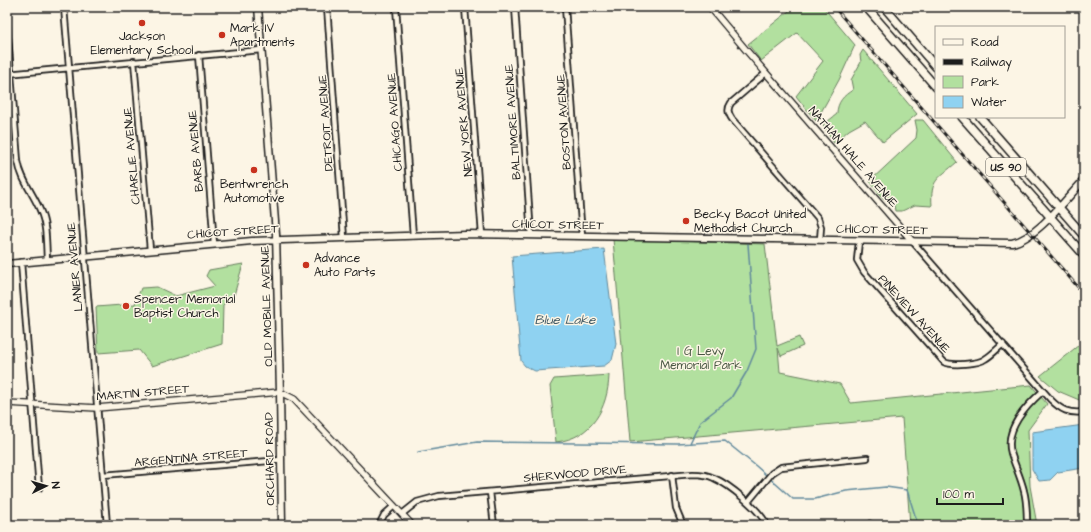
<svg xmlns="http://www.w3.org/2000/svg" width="1091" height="532" viewBox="0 0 1091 532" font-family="'Architects Daughter',sans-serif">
	<rect width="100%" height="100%" fill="#fcf5e5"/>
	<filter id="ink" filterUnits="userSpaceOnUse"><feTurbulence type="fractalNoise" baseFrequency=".025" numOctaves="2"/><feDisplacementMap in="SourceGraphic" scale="8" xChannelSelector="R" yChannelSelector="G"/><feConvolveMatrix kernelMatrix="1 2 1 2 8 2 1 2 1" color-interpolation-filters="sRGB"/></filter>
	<g filter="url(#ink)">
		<path fill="#b2e09f" stroke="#677e5e" d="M794 7H823L855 45 839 80 816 121 796 96 823 61 797 33 761 61 748 44Z
			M863 50 917 114 883 142 865 121 849 130 834 143 823 125 837 114C837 102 844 95 853 90L851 80 861 62 860 55Z
			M915 120H923L957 162C938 179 930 179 932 206L915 205 902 211H895L893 200 882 198 870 181 916 138 917 130Z
			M613 239 765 244 777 346 799 337 803 346 781 356 778 348 780 372 840 384 851 403 1031 385 1047 404 1028 430 1030 486 1037 525H910L902 418 630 442Z
			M243 264 234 295 223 305 222 344 152 366 139 350 98 353 96 307 135 304 141 288 157 287 176 296 215 286 206 276 209 270Z
			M1084 341V402L1058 391 1040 376Z
			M609 375C608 408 592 438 556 442L550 386 554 379Z"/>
		<path fill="#8fd2f1" stroke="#61899c" d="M604 249 616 344 612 360 604 366 535 371 525 366 521 361 512 256Z
			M1084 425V468L1058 472 1050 480 1039 481 1032 469V432Z"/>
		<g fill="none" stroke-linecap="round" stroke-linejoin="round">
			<path stroke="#61899c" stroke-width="1.5" d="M690 443 700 422 731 398 747 371 756 349 748 244
				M418 452 477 442 678 444 725 441 756 466 793 499H815L846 491 886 487 907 490 918 525"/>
			<defs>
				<path id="minor" d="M64 7 107 525
					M327 7 344 238
					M396 7 413 236
					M465 7 482 235
					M515 7 531 235
					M565 7 582 236
					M7 24 18 161C21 180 33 193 40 210 47 225 46 243 47 260
					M199 55 214 244
					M134 61 150 250
					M766 73 731 103C727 109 728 113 732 119L818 218 821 227 820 240
					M7 74 261 50
					M859 241 857 260 864 272 944 362C951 366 979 364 985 359 992 355 997 349 1003 344
					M913 242 1051 400C1061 410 1069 414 1084 412
					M21 262 39 488
					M103 475 281 460
					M672 475 676 508 683 525
					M490 492 494 525
					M748 502 772 473 781 467 867 458
					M402 514 417 502 439 496 693 474C701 474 708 475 714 478 730 485 760 510 767 525
					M379 525 384 515 394 506
					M869 525 870 524
					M1027 525C1027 514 1027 502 1024 491 1021 478 1015 466 1011 453 1004 429 1026 406 1043 391"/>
				<path id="tertiary" d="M710 7 746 50 913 242
					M7 403 97 408 280 392 294 399 412 525"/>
				<path id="secondary" d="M258 7 276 234 280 392 282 525
					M7 264 252 241 465 234 1012 243C1037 238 1066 199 1084 180"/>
				<path id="primary" d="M866 7 936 87
					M884 7 936 67
					M962 117 1084 255
					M980 117 1084 236"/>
			</defs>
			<use href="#minor" stroke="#1c1c1c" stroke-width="8"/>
			<use href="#tertiary" stroke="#1c1c1c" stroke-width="8"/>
			<use href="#secondary" stroke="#1c1c1c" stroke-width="9"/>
			<use href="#primary" stroke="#1c1c1c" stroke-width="10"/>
			<use href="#minor" stroke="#fcf5e5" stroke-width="4.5"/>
			<use href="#tertiary" stroke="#fcf5e5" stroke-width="5.5"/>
			<use href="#secondary" stroke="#fcf5e5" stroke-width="6"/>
			<use href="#primary" stroke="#fcf5e5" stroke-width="7"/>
			<defs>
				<path id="rail" d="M834 7 1084 294"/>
			</defs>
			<use href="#rail" stroke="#1c1c1c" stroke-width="3"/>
			<use href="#rail" stroke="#fcf5e5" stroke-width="1.5" stroke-dasharray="4.5" stroke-linecap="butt"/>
		</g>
	</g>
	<g fill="#c8321e" stroke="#fcf5e5" stroke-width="1.5">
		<circle cx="142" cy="23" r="4"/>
		<circle cx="222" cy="35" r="4"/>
		<circle cx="254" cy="170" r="4"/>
		<circle cx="686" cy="221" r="4"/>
		<circle cx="306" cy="265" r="4"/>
		<circle cx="126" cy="306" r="4"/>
	</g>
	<g text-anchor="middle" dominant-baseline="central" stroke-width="3" stroke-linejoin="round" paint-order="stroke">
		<rect fill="#fcf5e5" stroke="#5f5d58" stroke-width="1" x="986" y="158" width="40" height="18" rx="3"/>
		<g font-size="11" font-weight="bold" fill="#1c1c1c">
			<text x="1006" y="167">US 90</text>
		</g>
		<g font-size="12" fill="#1c1c1c" stroke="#fcf5e5" text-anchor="start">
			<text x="230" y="28">Mark IV<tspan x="230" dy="14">Apartments</tspan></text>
			<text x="142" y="36" text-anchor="middle">Jackson<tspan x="142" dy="14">Elementary School</tspan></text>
			<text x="254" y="184" text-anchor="middle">Bentwrench<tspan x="254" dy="14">Automotive</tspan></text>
			<text x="694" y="214">Becky Bacot United<tspan x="694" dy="14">Methodist Church</tspan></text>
			<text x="314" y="258">Advance<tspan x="314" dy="14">Auto Parts</tspan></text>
			<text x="134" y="299">Spencer Memorial<tspan x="134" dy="14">Baptist Church</tspan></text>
		</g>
		<g font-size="12" fill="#1c1c1c" stroke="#fcf5e5">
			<text transform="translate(395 122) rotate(-94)">CHICAGO AVENUE</text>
			<text transform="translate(464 122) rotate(-95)">NEW YORK AVENUE</text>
			<text transform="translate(513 122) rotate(-94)">BALTIMORE AVENUE</text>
			<text transform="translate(564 122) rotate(-94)">BOSTON AVENUE</text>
			<text transform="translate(326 123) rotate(-94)">DETROIT AVENUE</text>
			<text transform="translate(196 151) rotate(-95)">BARB AVENUE</text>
			<text transform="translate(132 156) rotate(-95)">CHARLIE AVENUE</text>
			<text transform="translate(853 157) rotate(49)">NATHAN HALE AVENUE</text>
			<text transform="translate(558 225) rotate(1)">CHICOT STREET</text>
			<text transform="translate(882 230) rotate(1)">CHICOT STREET</text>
			<text transform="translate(233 232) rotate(-4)">CHICOT STREET</text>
			<text transform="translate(75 267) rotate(-95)">LANIER AVENUE</text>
			<text transform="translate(267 306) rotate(-92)">OLD MOBILE AVENUE</text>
			<text transform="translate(914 314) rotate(48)">PINEVIEW AVENUE</text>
			<text transform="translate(143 393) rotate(-5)">MARTIN STREET</text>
			<text transform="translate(191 458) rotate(-5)">ARGENTINA STREET</text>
			<text transform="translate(270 459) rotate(-91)">ORCHARD ROAD</text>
			<text transform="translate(575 474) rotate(-5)">SHERWOOD DRIVE</text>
		</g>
		<g font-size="12" fill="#495743" stroke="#fcf5e5">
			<text x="701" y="351">I G Levy<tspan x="701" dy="14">Memorial Park</tspan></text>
		</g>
		<g font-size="13" font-style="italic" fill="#445c67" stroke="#fcf5e5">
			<text x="565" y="320">Blue Lake</text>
		</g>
	</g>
	<rect width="1091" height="532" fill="none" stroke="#fcf5e5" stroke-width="24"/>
	<rect x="12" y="12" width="1067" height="508" fill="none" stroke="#1c1c1c" stroke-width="1.5" filter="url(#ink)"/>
	<rect x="935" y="26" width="130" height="92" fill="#fcf5e5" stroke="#a29e95"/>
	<rect x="943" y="39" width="20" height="6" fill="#fcf5e5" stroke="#a29e95"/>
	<text x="971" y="46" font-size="12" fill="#1c1c1c">Road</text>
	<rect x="943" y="59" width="20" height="6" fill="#1c1c1c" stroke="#a29e95"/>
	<text x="971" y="66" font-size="12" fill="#1c1c1c">Railway</text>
	<rect x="943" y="76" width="20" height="12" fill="#b2e09f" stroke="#a29e95"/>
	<text x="971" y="86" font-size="12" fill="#1c1c1c">Park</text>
	<rect x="943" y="96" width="20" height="12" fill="#8fd2f1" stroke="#a29e95"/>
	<text x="971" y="106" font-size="12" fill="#1c1c1c">Water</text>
	<g transform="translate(46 486) rotate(85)" stroke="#fcf5e5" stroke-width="3" paint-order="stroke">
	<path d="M0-3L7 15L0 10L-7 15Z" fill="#1c1c1c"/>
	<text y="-6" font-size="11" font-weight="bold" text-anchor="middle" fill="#1c1c1c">N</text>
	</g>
	<path d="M937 498v6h66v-6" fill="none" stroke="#1c1c1c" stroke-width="2"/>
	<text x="943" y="498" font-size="12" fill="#1c1c1c" stroke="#fcf5e5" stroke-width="3" paint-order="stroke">100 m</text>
</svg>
